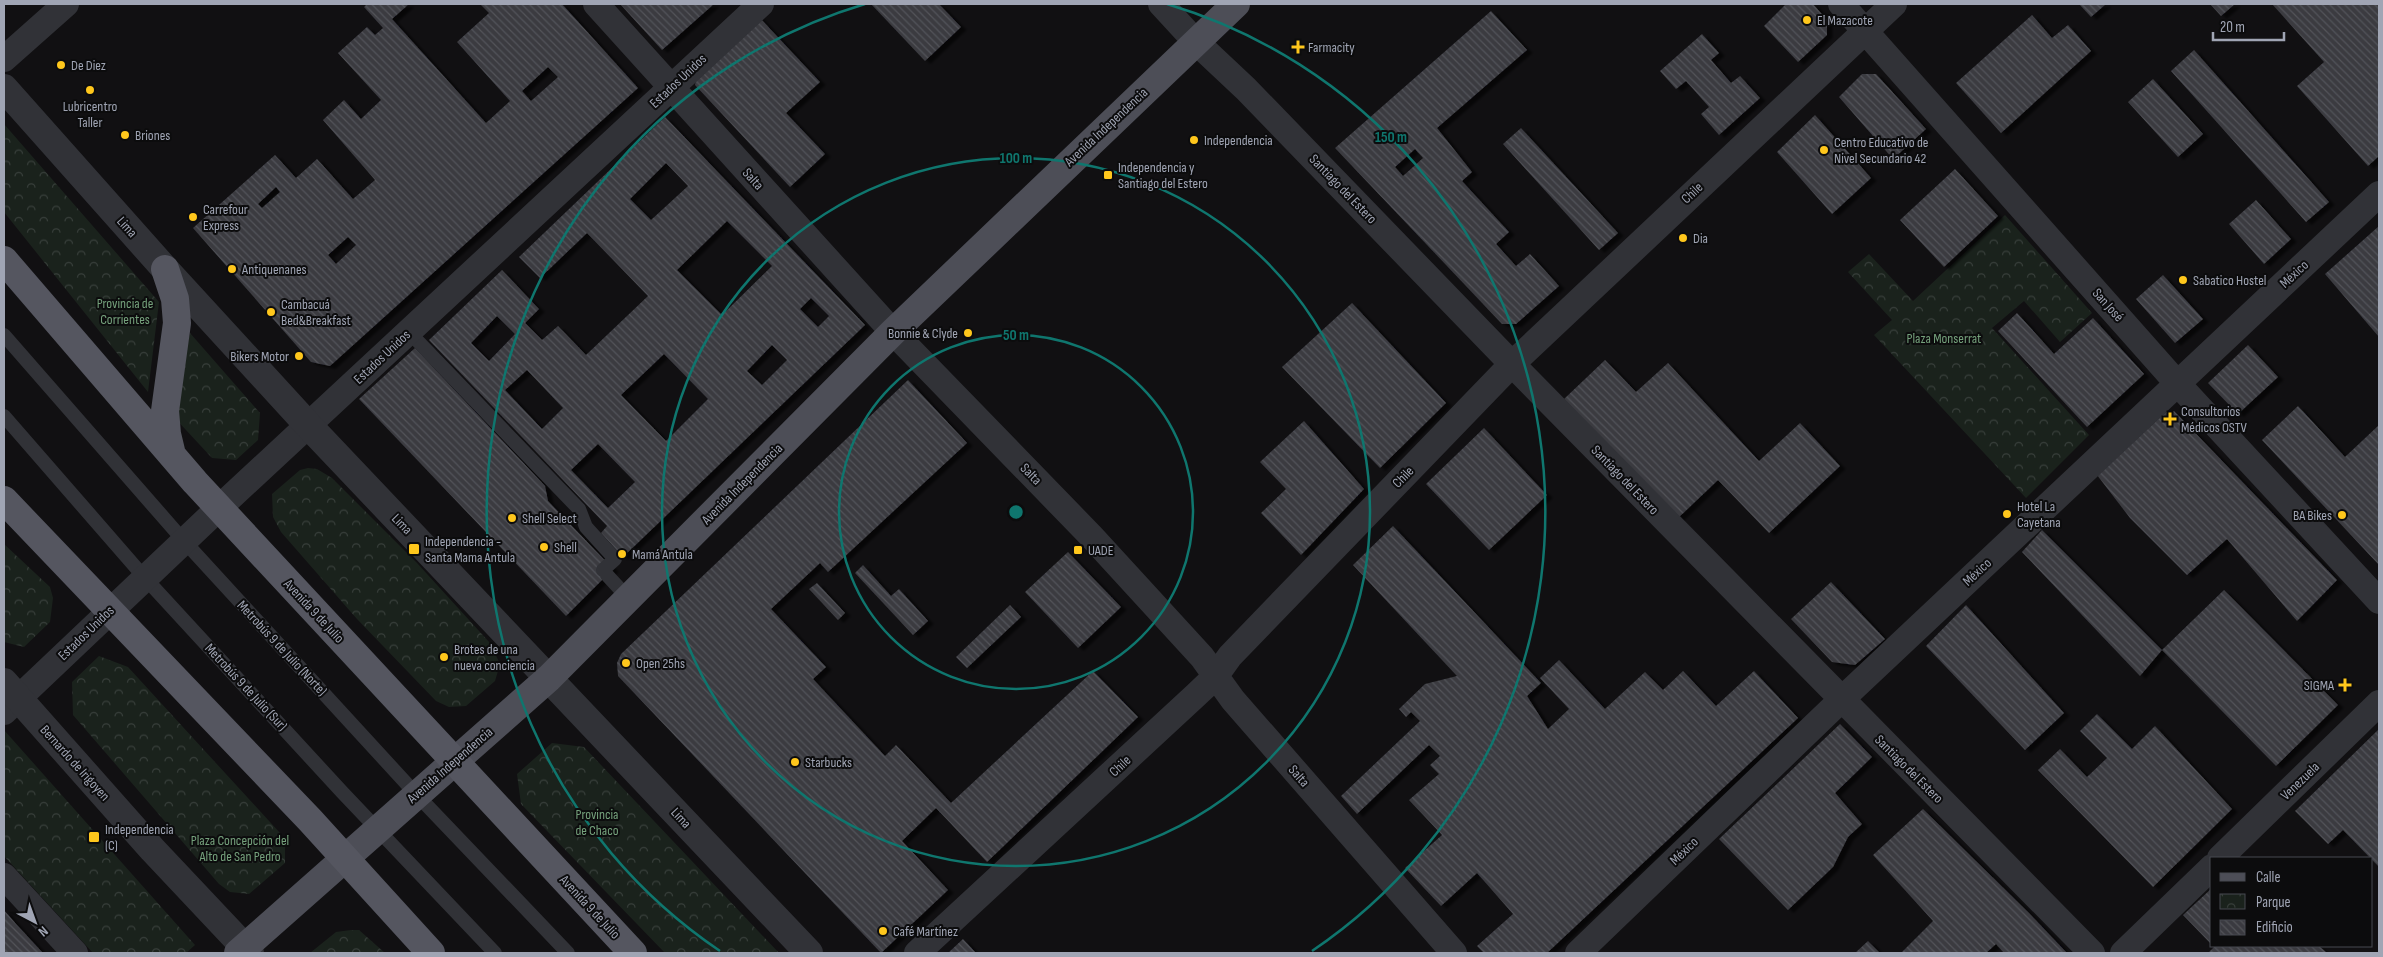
<svg xmlns="http://www.w3.org/2000/svg" width="2383" height="957" viewBox="0 0 2383 957" font-family="'Sofia Sans Condensed',sans-serif">
	<defs>
		<pattern id="park-crowns" width="20" height="18" patternUnits="userSpaceOnUse" patternTransform="scale(1.25)"><rect width="20" height="18" fill="#1a221c"/><path d="M2 6a3 3 0 1 1 6 0M12 15a3 3 0 1 1 6 0" fill="none" stroke="#383f3b"/></pattern>
		<pattern id="building-back-hatch" width="6" height="6" patternUnits="userSpaceOnUse" patternTransform="scale(1.25)"><rect width="6" height="6" fill="#3a3a40"/><path d="M-1 5l2 2M0 0l6 6M5-1l2 2" fill="none" stroke="#535459"/></pattern>
		<filter id="shadow"><feDropShadow dx="5.5" dy="3" stdDeviation="1" flood-color="#0009"/></filter>
	</defs>
	<rect width="100%" height="100%" fill="#111012"/>
	<path fill="url(#park-crowns)" d="M4 124 159 302 148 392 4 212Z
		M2005 215 2092 313 2060 342 2024 301 1992 328 2089 435 2026 498 1874 335 1892 320 1848 272 1869 254 1913 301Z
		M190 333 260 413 258 440 236 460 212 458 173 416Z
		M308 468 317 469 332 478 417 563 490 643 500 664 495 681 466 706 449 707 436 701 357 619 281 532 273 517 272 494 300 470Z
		M4 544 50 587 53 598 50 622 24 647 4 642Z
		M99 656 128 667 280 833 285 841V863L249 894 230 892 219 884 73 715 72 682Z
		M4 730 195 945 186 953H93L4 856Z
		M552 743 584 747 779 953H665L521 804 517 774Z
		M351 930H359L385 953H310L336 932Z"/>
	<path fill="url(#building-back-hatch)" fill-rule="evenodd" filter="url(#shadow)" d="M367 4H409L392 19 486 123 510 101 457 42 489 13 480 4H562L638 88 330 366 311 362 193 228 275 155 296 178 317 159 353 199 375 180 323 120 344 100 361 119 381 100 338 53 367 27 375 35 383 28 364 7ZM548 67 558 77 531 101 522 91ZM276 187 280 192 262 208 258 204ZM348 237 356 245 336 264 328 255Z
		M620 4H714L662 50Z
		M871 4H939L961 27 925 61Z
		M1786 4H1813L1827 20V35L1798 62 1764 26Z
		M2079 4H2106L2091 17Z
		M2210 4H2235L2221 16Z
		M2272 4H2379V156L2368 166 2297 86 2324 62Z
		M1491 11 1527 50 1437 128 1472 172 1462 181 1509 232 1496 244 1516 266 1530 254 1559 286 1516 324H1502L1335 148ZM1415 149 1423 158 1403 176 1395 167Z
		M2032 15 2052 38 2068 25 2091 51 2001 133 1956 83Z
		M758 16 820 82 786 113 825 154 790 187 695 85 697 73Z
		M1702 34 1719 53 1711 60 1731 83 1740 76 1760 98 1719 135 1701 114 1709 107 1686 81 1676 89 1660 71Z
		M2194 50 2329 202 2306 222 2171 71Z
		M1862 74H1876L1926 129 1893 159 1839 97Z
		M2153 79 2203 134 2178 157 2128 102Z
		M1815 115 1871 178 1832 214 1777 152Z
		M665 117 865 325 623 557 601 533 607 526 429 340 502 270 539 309 525 323 542 340 558 326 586 355 648 296 587 233 540 278 519 257ZM666 163 688 186 651 220 630 199ZM727 221 772 266 722 315 677 270ZM811 298 829 316 818 327 800 309ZM497 316 515 334 489 361 471 343ZM772 345 787 360 762 385 747 371ZM664 354 708 399 666 441 621 395ZM527 370 563 408 542 429 505 390ZM598 444 635 482 608 508 571 470Z
		M1521 128 1618 233 1599 250 1503 144Z
		M1955 169 1998 216 1944 267 1900 220Z
		M2256 200 2291 239 2264 264 2229 224Z
		M2379 226V337L2325 274Z
		M2163 275 2203 319 2175 343 2136 299Z
		M1352 303 1446 403 1380 468 1282 367Z
		M2017 313 2054 354 2093 318 2144 374 2087 427 1998 331Z
		M2248 345 2278 377 2238 414 2208 383Z
		M415 348 545 486 548 501 613 569 566 616 359 399Z
		M1605 360 1636 392 1668 363 1759 461 1800 423 1840 466 1769 533 1718 480 1677 519 1564 399Z
		M908 380 967 443 828 572 820 563 771 609 826 667 813 679 885 756 896 745 951 803 1093 671 1138 717 987 862 936 808 902 841 948 890 881 953 618 676 617 663 621 654Z
		M2298 406 2345 457 2379 425V565L2262 440Z
		M2167 411H2174L2337 580 2297 621 2227 539 2187 575 2130 518 2097 475Z
		M1304 421 1364 489 1301 555 1261 513 1286 489 1260 462Z
		M1484 428 1547 495 1489 550 1426 484Z
		M1393 526 1541 683 1527 696 1548 729 1569 709 1540 678 1559 660 1605 709 1645 672 1663 690 1683 671 1716 706 1754 671 1798 718 1547 953H1484L1477 946 1513 914 1477 873 1441 906 1405 868 1442 835 1409 800 1439 774 1430 765 1440 756 1429 745 1357 814 1341 796 1420 721 1411 712 1406 717 1399 709 1425 684 1457 676 1353 565Z
		M2042 530 2162 650 2140 676 2022 552Z
		M1068 552 1121 607 1078 648 1025 592Z
		M863 565 891 596 899 589 928 621 913 635 855 573Z
		M1831 582 1885 639 1855 665 1832 662 1791 619Z
		M817 583 845 613 838 620 809 589Z
		M2224 590 2338 705 2276 766 2162 650Z
		M1010 605 1021 617 967 668 956 657Z
		M1966 605 2064 713 2025 750 1926 646Z
		M2097 714 2132 749 2155 726 2232 809 2153 887 2038 770 2060 749 2087 777 2107 758 2080 731Z
		M1840 724 1872 757 1835 793 1862 824 1848 837 1833 867 1788 910 1719 839Z
		M2379 729V867L2343 830 2328 844 2295 811Z
		M1923 809 2029 913 2067 953H2004L1996 944 1986 953H1901L1933 921 1873 855Z
		M2212 888V945L2183 915Z
		M4 910 16 924 43 953H4Z
		M963 939 976 953H948Z
		M1868 941 1880 953H1855Z
		M2213 946H2319L2327 953H2208L2214 947Z"/>
	<g fill="none" stroke-linecap="round" stroke-linejoin="round">
		<path stroke="#313237" stroke-width="14" d="M409 332 579 509 586 527 615 559 603 570
			M4 335 184 541 416 794 568 953
			M4 416 145 578 342 792 495 953
			M607 575 629 599"/>
		<path stroke="#313237" stroke-width="26" d="M596 4 893 332 1092 537 1202 657 1233 700 1454 953
			M1161 4 1196 42 1246 89 1512 364 2092 953
			M1841 4 2177 383 2379 601
			M4 59 66 4
			M4 712 219 508 761 4
			M2220 858 2379 703
			M4 876 75 953
			M917 953 1196 695 1215 677 1230 656 1512 364 1894 4
			M1578 953 1841 700 2379 194
			M2123 953 2212 867"/>
		<path stroke="#313237" stroke-width="28" d="M4 88 165 269 308 425 809 953
			M4 682 152 849 250 953"/>
		<path stroke="#4d4e57" stroke-width="28" d="M238 953 549 678 893 332 1236 4"/>
		<path stroke="#555660" stroke-width="28" d="M4 260 195 482 633 953
			M165 269 175 299 177 323 165 411 167 434 172 455
			M4 500 310 820 431 953"/>
	</g>
	<g fill="none" stroke="#0f766e" stroke-width="2.5">
		<circle cx="1016" cy="512" r="177"/>
		<circle cx="1016" cy="512" r="354"/>
		<path d="M720 951A530 530 0 0 1 865 4M1167 4A530 530 0 0 1 1312 951"/>
	</g>
	<g fill="#ffc71c" stroke="#0c0c0d" stroke-width="2">
		<circle cx="1807" cy="20" r="5"/>
		<path d="M1295.5 39.5h5v5h5v5h-5v5h-5v-5h-5v-5h5z"/>
		<circle cx="61" cy="65" r="5"/>
		<circle cx="90" cy="90" r="5"/>
		<circle cx="125" cy="135" r="5"/>
		<circle cx="1194" cy="140" r="5"/>
		<circle cx="1824" cy="150" r="5"/>
		<rect x="1103" y="170" width="10" height="10" rx="2.5"/>
		<circle cx="193" cy="217" r="5"/>
		<circle cx="1683" cy="238" r="5"/>
		<circle cx="232" cy="269" r="5"/>
		<circle cx="2183" cy="280" r="5"/>
		<circle cx="271" cy="312" r="5"/>
		<circle cx="968" cy="333" r="5"/>
		<circle cx="299" cy="356" r="5"/>
		<path d="M2167.5 411.5h5v5h5v5h-5v5h-5v-5h-5v-5h5z"/>
		<circle cx="2007" cy="514" r="5"/>
		<circle cx="2342" cy="515" r="5"/>
		<circle cx="512" cy="518" r="5"/>
		<circle cx="544" cy="547" r="5"/>
		<rect x="408" y="543" width="12" height="12" rx="2.5"/>
		<rect x="1073" y="545" width="10" height="10" rx="2.5"/>
		<circle cx="622" cy="554" r="5"/>
		<circle cx="444" cy="657" r="5"/>
		<circle cx="626" cy="663" r="5"/>
		<path d="M2342.5 677.5h5v5h5v5h-5v5h-5v-5h-5v-5h5z"/>
		<circle cx="795" cy="762" r="5"/>
		<rect x="88" y="831" width="12" height="12" rx="2.5"/>
		<circle cx="883" cy="931" r="5"/>
	</g>
	<g text-anchor="middle" dominant-baseline="central" stroke-width="4" stroke-linejoin="round" paint-order="stroke">
		<g font-size="14" fill="#a0a5b4" stroke="#0c0c0d" text-anchor="start">
			<text x="1817" y="20">El Mazacote</text>
			<text x="1308" y="47">Farmacity</text>
			<text x="71" y="65">De Diez</text>
			<text x="90" y="106" text-anchor="middle">Lubricentro<tspan x="90" dy="16">Taller</tspan></text>
			<text x="135" y="135">Briones</text>
			<text x="1204" y="140">Independencia</text>
			<text x="1834" y="142">Centro Educativo de<tspan x="1834" dy="16">Nivel Secundario 42</tspan></text>
			<text x="1118" y="167">Independencia y<tspan x="1118" dy="16">Santiago del Estero</tspan></text>
			<text x="203" y="209">Carrefour<tspan x="203" dy="16">Express</tspan></text>
			<text x="1693" y="238">Dia</text>
			<text x="242" y="269">Antiquenanes</text>
			<text x="2193" y="280">Sabatico Hostel</text>
			<text x="281" y="304">Cambacuá<tspan x="281" dy="16">Bed&amp;Breakfast</tspan></text>
			<text x="958" y="333" text-anchor="end">Bonnie &amp; Clyde</text>
			<text x="289" y="356" text-anchor="end">Bikers Motor</text>
			<text x="2181" y="411">Consultorios<tspan x="2181" dy="16">Médicos OSTV</tspan></text>
			<text x="2017" y="506">Hotel La<tspan x="2017" dy="16">Cayetana</tspan></text>
			<text x="2332" y="515" text-anchor="end">BA Bikes</text>
			<text x="522" y="518">Shell Select</text>
			<text x="425" y="541">Independencia -<tspan x="425" dy="16">Santa Mama Antula</tspan></text>
			<text x="554" y="547">Shell</text>
			<text x="1088" y="550">UADE</text>
			<text x="632" y="554">Mamá Antula</text>
			<text x="454" y="649">Brotes de una<tspan x="454" dy="16">nueva conciencia</tspan></text>
			<text x="636" y="663">Open 25hs</text>
			<text x="2334" y="685" text-anchor="end">SIGMA</text>
			<text x="805" y="762">Starbucks</text>
			<text x="105" y="829">Independencia<tspan x="105" dy="16">(C)</tspan></text>
			<text x="893" y="931">Café Martínez</text>
		</g>
		<g font-size="14" fill="#a0a5b4" stroke="#0c0c0d">
			<text transform="translate(678 81) rotate(-43)">Estados Unidos</text>
			<text transform="translate(1106 127) rotate(-43)">Avenida Independencia</text>
			<text transform="translate(753 179) rotate(48)">Salta</text>
			<text transform="translate(1343 189) rotate(46)">Santiago del Estero</text>
			<text transform="translate(1692 193) rotate(-43)">Chile</text>
			<text transform="translate(127 227) rotate(48)">Lima</text>
			<text transform="translate(2294 274) rotate(-43)">México</text>
			<text transform="translate(2108 305) rotate(48)">San José</text>
			<text transform="translate(382 357) rotate(-43)">Estados Unidos</text>
			<text transform="translate(1031 474) rotate(46)">Salta</text>
			<text transform="translate(1403 477) rotate(-46)">Chile</text>
			<text transform="translate(1625 480) rotate(46)">Santiago del Estero</text>
			<text transform="translate(742 484) rotate(-45)">Avenida Independencia</text>
			<text transform="translate(402 524) rotate(46)">Lima</text>
			<text transform="translate(1977 572) rotate(-43)">México</text>
			<text transform="translate(314 611) rotate(47)">Avenida 9 de Julio</text>
			<text transform="translate(86 633) rotate(-44)">Estados Unidos</text>
			<text transform="translate(282 648) rotate(47)">Metrobús 9 de Julio (Norte)</text>
			<text transform="translate(246 687) rotate(47)">Metrobús 9 de Julio (Sur)</text>
			<text transform="translate(75 763) rotate(48)">Bernardo de Irigoyen</text>
			<text transform="translate(450 765) rotate(-41)">Avenida Independencia</text>
			<text transform="translate(1120 766) rotate(-43)">Chile</text>
			<text transform="translate(1909 769) rotate(45)">Santiago del Estero</text>
			<text transform="translate(1299 776) rotate(49)">Salta</text>
			<text transform="translate(2300 781) rotate(-44)">Venezuela</text>
			<text transform="translate(681 818) rotate(47)">Lima</text>
			<text transform="translate(1684 851) rotate(-44)">México</text>
			<text transform="translate(590 907) rotate(47)">Avenida 9 de Julio</text>
		</g>
		<g font-size="14" fill="#75a17c" stroke="#0c0c0d">
			<text x="125" y="303">Provincia de<tspan x="125" dy="16">Corrientes</tspan></text>
			<text x="1944" y="338">Plaza Monserrat</text>
			<text x="597" y="814">Provincia<tspan x="597" dy="16">de Chaco</tspan></text>
			<text x="240" y="840">Plaza Concepción del<tspan x="240" dy="16">Alto de San Pedro</tspan></text>
		</g>
	</g>
	<circle cx="1016" cy="512" r="8" fill="#0f766e" stroke="#0c0c0d" stroke-width="2.5"/>
	<g font-size="15" text-anchor="middle" font-weight="bold" fill="#0f766e" stroke="#0c0c0d" stroke-width="4" stroke-linejoin="round" paint-order="stroke">
		<text x="1391" y="142">150 m</text>
		<text x="1016" y="163">100 m</text>
		<text x="1016" y="340">50 m</text>
	</g>
	<rect width="2383" height="957" fill="none" stroke="#a0a5b4" stroke-width="10"/>
	<rect x="2210" y="857" width="162" height="90" fill="#0c0c0d" stroke="#474950"/>
	<rect x="2220" y="873" width="25" height="8" fill="#4d4e57" stroke="#474950"/>
	<text x="2256" y="882" font-size="15" fill="#a0a5b4">Calle</text>
	<rect x="2220" y="894" width="25" height="15" fill="url(#park-crowns)" stroke="#474950"/>
	<text x="2256" y="907" font-size="15" fill="#a0a5b4">Parque</text>
	<rect x="2220" y="920" width="25" height="15" fill="url(#building-back-hatch)" stroke="#474950"/>
	<text x="2256" y="932" font-size="15" fill="#a0a5b4">Edificio</text>
	<g transform="translate(35 922) rotate(139)" stroke="#0c0c0d" stroke-width="4" paint-order="stroke">
	<path d="M0-4L9 19L0 12L-9 19Z" fill="#a0a5b4"/>
	<text y="-8" font-size="14" font-weight="bold" text-anchor="middle" fill="#a0a5b4">N</text>
	</g>
	<path d="M2213 32v8h71v-8" fill="none" stroke="#a0a5b4" stroke-width="2.5"/>
	<text x="2220" y="32" font-size="15" fill="#a0a5b4" stroke="#0c0c0d" stroke-width="4" paint-order="stroke">20 m</text>
</svg>
